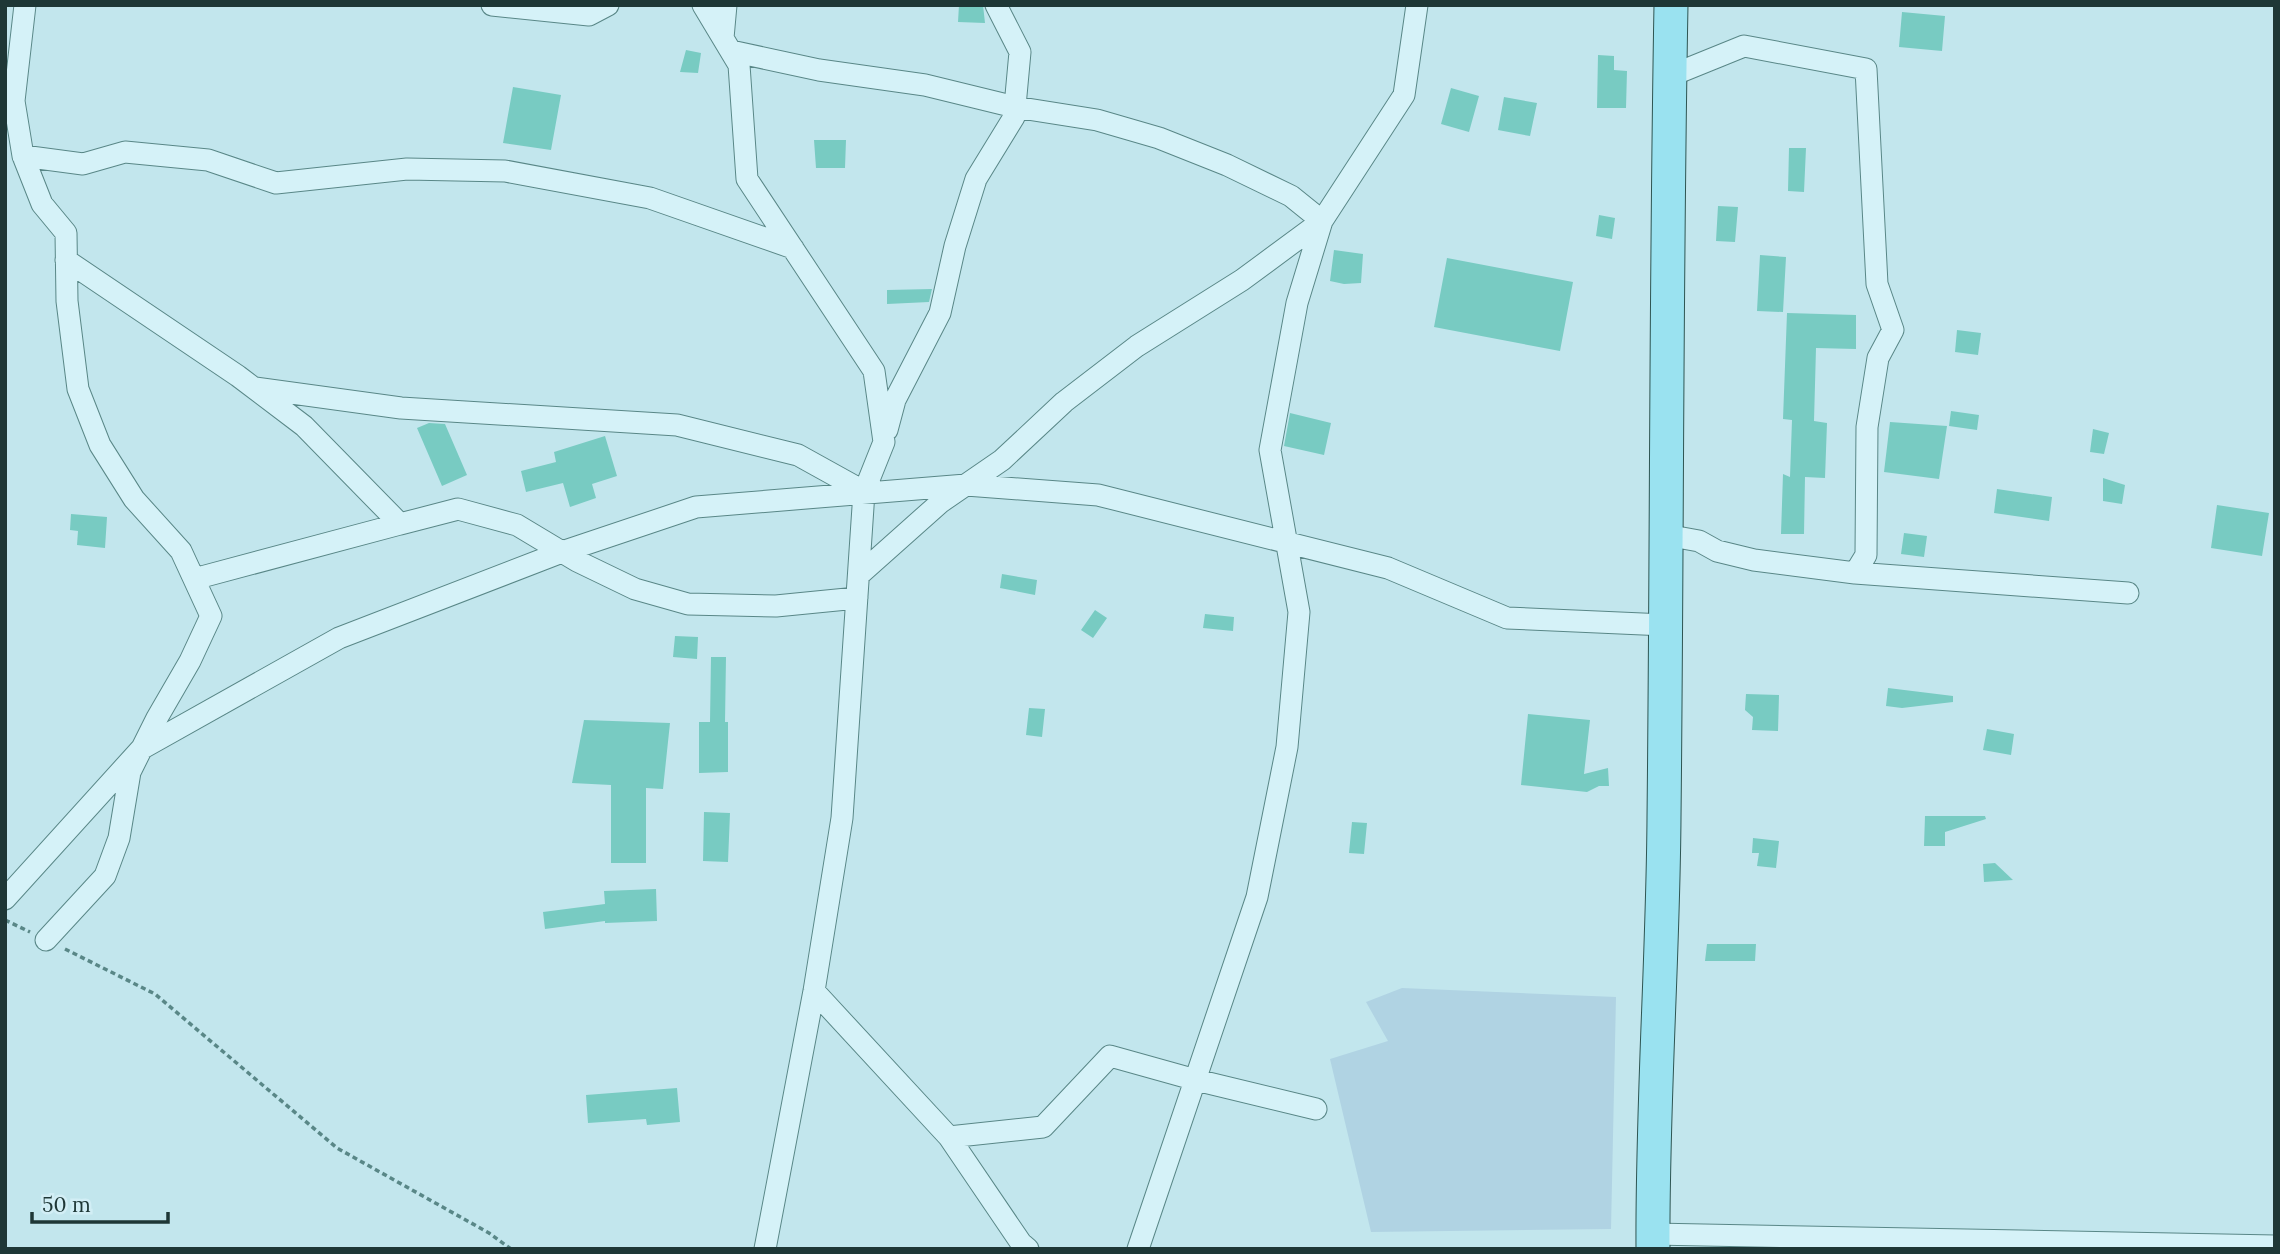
<svg xmlns="http://www.w3.org/2000/svg" width="2280" height="1254" viewBox="0 0 2280 1254" font-family="Lora,serif">
	<rect width="100%" height="100%" fill="#c2e6ed"/>
	<path fill="#b0d3e3" d="M1402 988 1616 997 1611 1229 1371 1232 1330 1059 1388 1041 1366 1002Z"/>
	<path fill="#78cbc2" d="M959 5H983L985 23 958 22Z
		M1902 12 1945 16 1942 51 1899 47Z
		M686 50 701 53 698 73 680 72Z
		M1598 55 1614 56V70L1627 71 1626 108H1597Z
		M513 87 561 95 551 150 503 143Z
		M1451 88 1479 96 1469 132 1441 124Z
		M1504 97 1537 103 1530 136 1498 130Z
		M814 140H846L845 168H816Z
		M1789 148H1806L1804 192 1788 191Z
		M1718 206 1738 207 1735 242 1716 241Z
		M1599 215 1615 218 1612 239 1596 236Z
		M1334 250 1363 254 1361 283 1344 284 1330 281Z
		M1760 255 1786 257 1783 312 1757 311Z
		M1447 258 1573 282 1560 351 1434 327Z
		M932 289 929 302 887 304V290Z
		M1787 313 1856 315V349L1816 348 1814 421 1827 423 1825 478 1805 477 1804 534H1781L1783 474 1790 477 1792 420 1783 419Z
		M1957 330 1981 333 1978 355 1955 352Z
		M1951 411 1979 415 1977 430 1949 426Z
		M1290 413 1331 423 1324 455 1284 446Z
		M1890 422 1947 426 1939 479 1884 472Z
		M429 423 445 424 467 475 442 486 417 428Z
		M2093 429 2109 433 2104 454 2090 452Z
		M605 436 617 476 592 484 596 498 570 507 563 483 526 492 521 471 556 462 554 452Z
		M2103 478 2125 485 2122 504 2103 501Z
		M1997 489 2052 497 2049 521 1994 513Z
		M2217 505 2269 513 2262 556 2211 548Z
		M71 514 107 517 105 548 77 545 78 531 70 530Z
		M1904 533 1927 536 1924 557 1901 554Z
		M1002 574 1037 580 1035 595 1000 588Z
		M1095 610 1107 618 1093 638 1081 630Z
		M1205 614 1234 617 1233 631 1203 628Z
		M675 636 698 637 697 659 673 657Z
		M711 657H726L725 722H728V772L699 773V722H710Z
		M1888 688 1953 696V702L1902 708 1886 706Z
		M1746 694 1779 695 1778 731 1752 730 1753 717 1745 710Z
		M1029 708 1045 709 1042 737 1026 735Z
		M1528 714 1590 720 1584 774 1608 768 1609 786H1599L1587 792 1521 785Z
		M584 720 670 723 663 789 646 788V863H611V785L572 783Z
		M1987 729 2014 734 2011 755 1983 750Z
		M704 812 730 813 728 862 703 861Z
		M1925 816H1985L1986 819 1945 832V846H1924Z
		M1352 822 1367 823 1364 854 1349 853Z
		M1753 838 1779 841 1776 868 1757 866 1759 853H1752Z
		M1995 863 2013 880 1984 882 1983 864Z
		M656 889 657 921 605 923V921L545 929 543 912 605 904 604 891Z
		M1707 944H1756L1755 961H1705Z
		M677 1088 680 1122 647 1125 646 1119 588 1123 586 1095Z"/>
	<g fill="none" stroke-linecap="round" stroke-linejoin="round">
		<defs>
			<path id="street" d="M25 5 14 101 23 156 42 204 66 233 67 301 78 389 100 445 134 499 181 551 211 616 190 661 157 718 130 772 119 838 105 876 46 940
				M492 5 589 15 608 5
				M703 5 739 65 747 179 874 371 884 442 864 492 842 818 814 991 765 1249
				M723 38 726 5
				M731 51 819 70 925 85 1015 107 1097 120 1159 138 1227 165 1291 196 1322 221 1242 280 1137 346 1064 402 1002 460 941 502 859 575
				M23 156 83 164 125 152 208 160 276 183 407 169 505 171 650 198 793 248
				M66 260 238 376 304 426 400 524 458 509 517 525 577 561 635 589 688 604 776 606 857 598
				M255 388 401 408 677 425 798 455 863 491
				M887 430 895 400 940 313 955 246 976 179 1014 117 1020 52 996 5
				M1666 535 1699 541 1717 551 1754 560 1855 573 1866 555 1867 427 1878 358 1893 330 1877 284 1866 69 1744 46 1670 76
				M1855 573 2128 593
				M194 579 400 524
				M5 899 141 749 339 638 562 552 696 507 966 485 1098 495 1388 568 1507 618 1665 625
				M814 991 949 1137 1021 1243 1028 1249
				M949 1137 1043 1127 1110 1056 1196 1080 1316 1109
				M1653 1234 2275 1246
				M1138 1249 1257 897 1287 747 1299 612 1270 450 1297 303 1322 221 1404 95 1417 5"/>
			<path id="primary" d="M1653 1249C1652 1105 1663 961 1664 818 1667 547 1666 276 1671 5"/>
		</defs>
		<use href="#street" stroke="#598787" stroke-width="23"/>
		<use href="#primary" stroke="#2e5552" stroke-width="35"/>
		<path stroke="#598787" stroke-width="3.5" stroke-dasharray="5 3.5" stroke-linecap="butt" d="M5 920 30 932
			M65 949 155 994 337 1148 489 1233 511 1249"/>
		<use href="#street" stroke="#d5f2f8" stroke-width="21"/>
		<use href="#primary" stroke="#9ae2f0" stroke-width="33"/>
	</g>
	<rect width="2280" height="1254" fill="none" stroke="#1e3736" stroke-width="14"/>
	<path d="M32 1212v10h136v-10" fill="none" stroke="#1e3736" stroke-width="3.5"/>
	<text x="42" y="1212" font-size="21" fill="#1e3736" stroke="#d2eef5" stroke-width="5" paint-order="stroke">50 m</text>
</svg>
